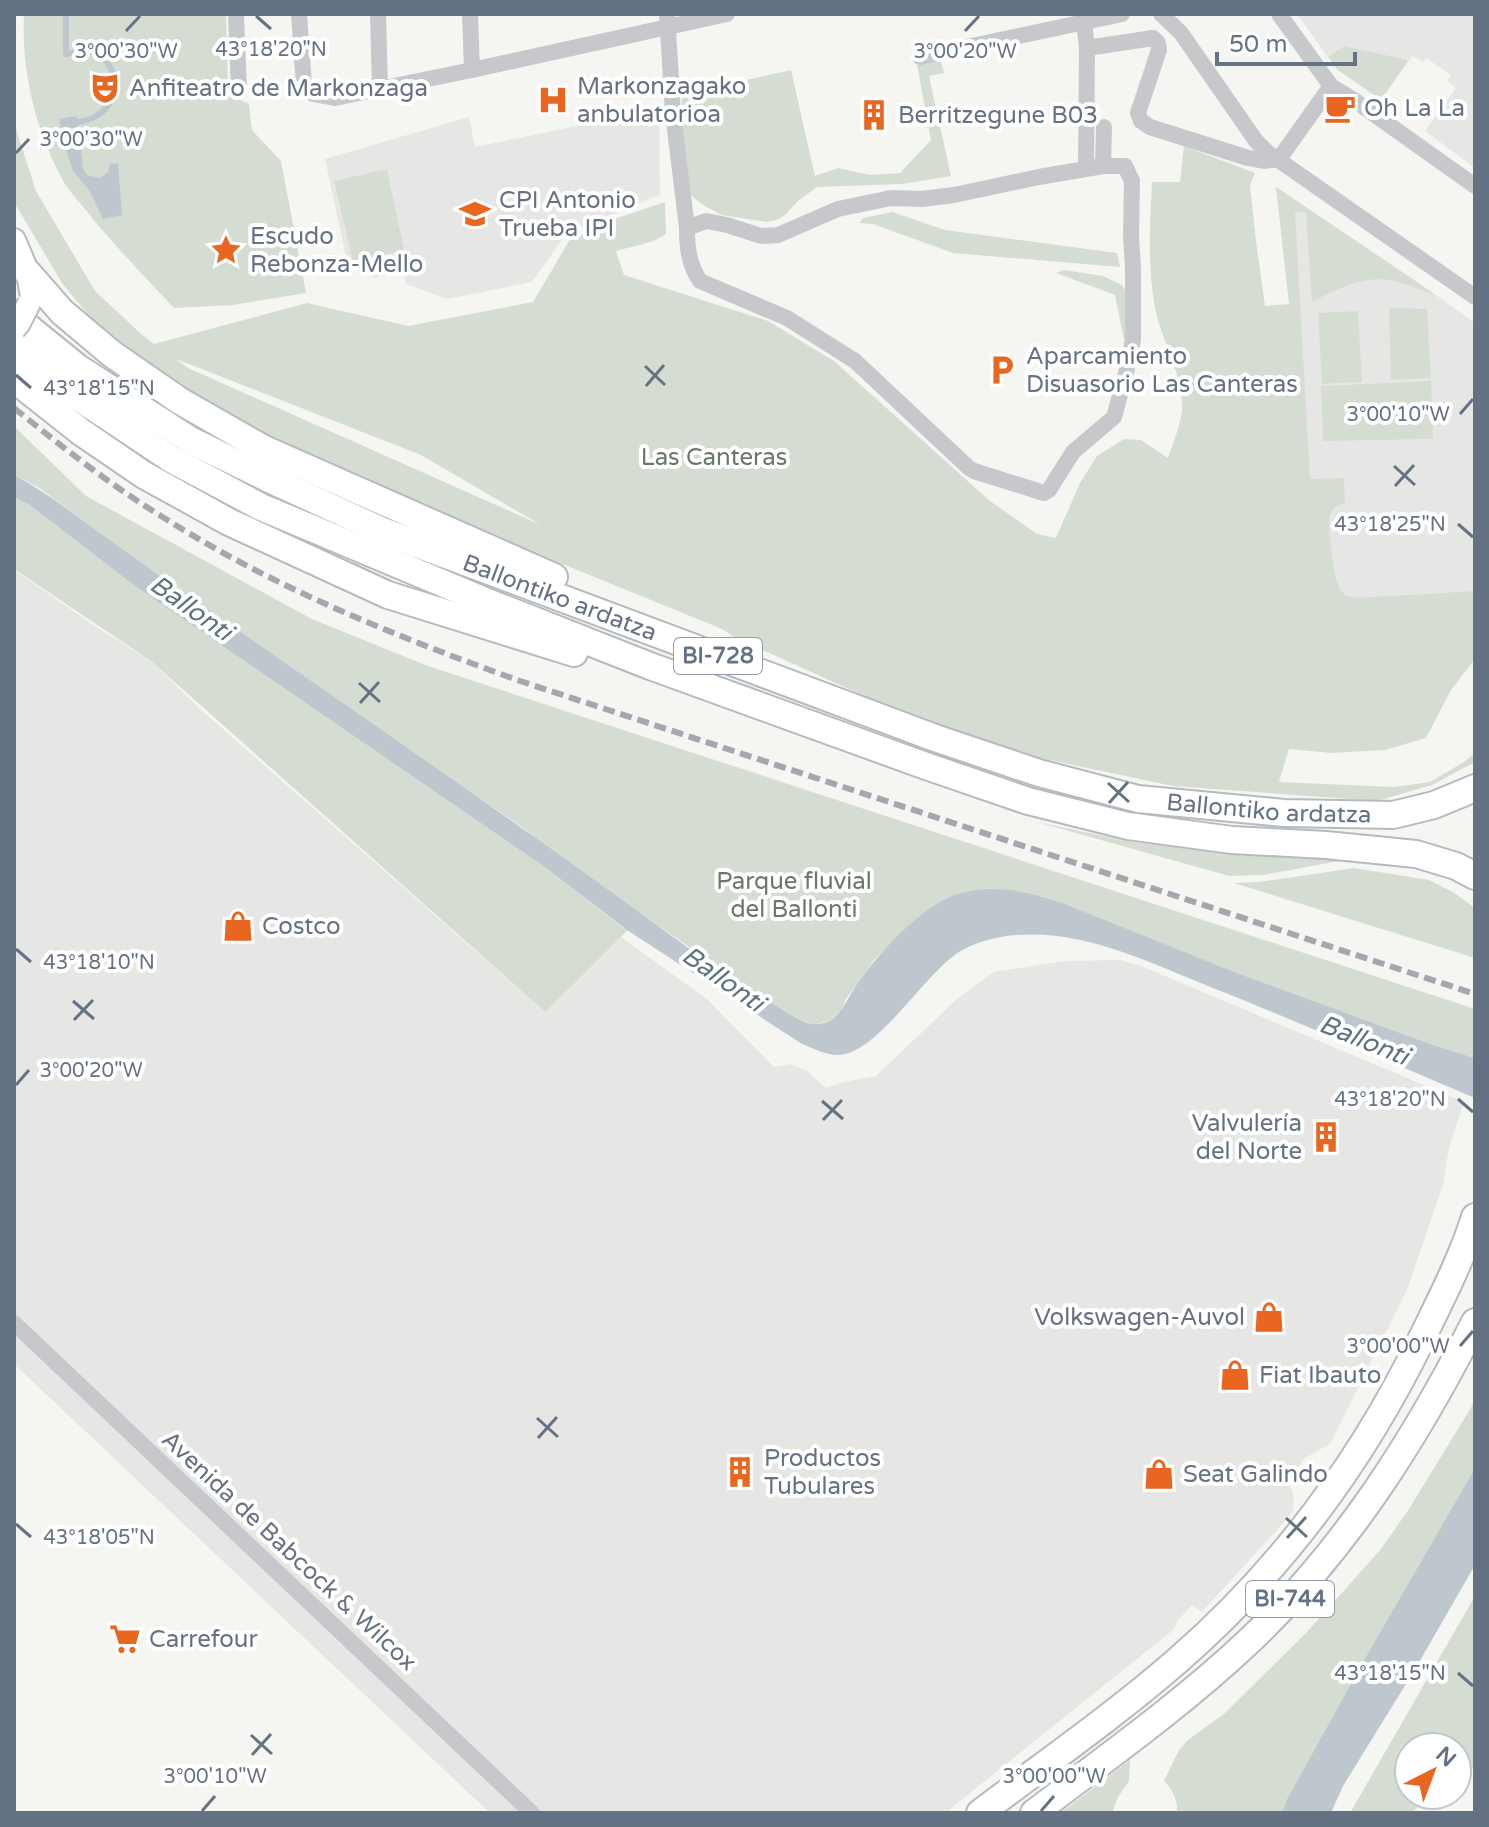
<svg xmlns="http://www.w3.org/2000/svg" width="1489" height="1827" viewBox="0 0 1489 1827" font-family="'Varela Round',sans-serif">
	<rect width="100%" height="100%" fill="#f5f6f2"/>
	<path fill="#e6e7e5" d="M1297 14H1475V168L1425 131 1456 88 1447 81 1451 75 1426 58 1423 62 1413 56 1409 60 1344 46 1328 57Z
		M659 109 660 195 566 234 532 282 447 299 406 284 403 271 374 278 348 266 325 159 469 117 475 147Z
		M1276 187 1415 280 1475 323V608L1326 620Z
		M14 570 95 626 151 661 199 708 544 1011 621 937 708 1000 774 1067 791 1064 807 1071 826 1088 844 1082 876 1076 958 998 993 972 1064 961 1120 960 1139 965 1464 1102 1449 1147 1443 1185 1407 1290 1330 1444 1305 1458 1289 1480 1294 1498 1293 1510 1285 1521 1202 1612 1192 1605 1178 1620 1173 1630 945 1813H490L14 1364Z"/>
	<path fill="#d5ddd3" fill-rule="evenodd" d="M24 14H226L228 91 238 99 249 104 252 130 281 161 306 293 233 305 174 308C145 277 115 246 88 213 81 203 71 194 65 184 36 133 21 72 24 14Z
		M1344 46 1409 60 1381 100 1338 70 1328 57Z
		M940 58 944 73 929 76 951 176 902 184 817 187 798 201 786 214 779 219 767 222 721 215 700 203 690 194 682 150V94L791 70 815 176 838 168 871 175 900 173 931 140 917 65Z
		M14 116 17 132 36 191 95 291 140 333 154 344 307 303 408 326 533 302 569 241 617 218 665 202 666 234 654 241 616 251 624 275 768 321 834 361 990 501 1037 534 1056 538 1080 483 1097 456 1124 439 1141 440 1168 458C1173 443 1181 425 1182 409 1184 378 1163 343 1156 313 1147 270 1150 226 1152 182H1180L1184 146 1255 173 1250 185 1256 241 1265 306 1289 304 1276 187 1437 296C1421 290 1403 282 1387 280 1361 276 1333 291 1312 302L1306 213 1295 212 1310 479 1344 478 1345 503C1339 505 1333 507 1330 514 1327 523 1334 581 1340 589 1344 596 1349 596 1356 598L1475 591V659L1451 690 1426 738 1385 750 1331 753 1289 749 1279 782 1394 787 1430 782 1464 762 1475 753V762L1432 785 1377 801 1173 786 968 743 736 638 722 629 261 441 144 363 93 321 62 283 14 202ZM176 359 421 455 541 525 188 368Z
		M387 169 404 250 353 262 334 181Z
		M892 212 945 230 1117 253 1120 267 953 253 873 224 859 223 863 218Z
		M1064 270 1103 276 1122 285 1125 290 1128 328 1124 341 1115 295 1056 273Z
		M1389 308 1427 309 1431 378 1391 380Z
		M1358 311 1362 382 1322 384 1318 313Z
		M1431 381 1433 439 1323 441 1321 386Z
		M14 426 86 496 312 619 428 666 1475 1009V1058L1433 1045 1232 971 1042 896 940 903 916 920 874 960 846 999 842 1009 831 1020 814 1025 799 1019 758 995 643 915 545 1012 151 661 14 569V497L30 505 542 865 626 930 526 830 153 572 41 489 14 475Z
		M1037 822 1133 842 1276 857 1345 860 1263 875 1229 876Z
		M1354 868 1429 880 1453 892 1475 908V958L1234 883 1259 882Z
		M1475 1401V1468L1364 1660 1287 1799 1282 1813H1177C1178 1800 1173 1790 1164 1781L1179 1750 1188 1740 1225 1713 1305 1634 1381 1549 1409 1509Z
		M1475 1596V1770L1461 1758 1457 1761V1747H1409V1795H1428L1412 1813H1350Z
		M1130 1760 1129 1781 1118 1797 1112 1813H1060Z"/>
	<path fill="#bec7ce" d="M77 116 83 168 87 175 100 178 108 172 110 164 118 163 122 215 103 219 89 190 73 171 64 144 59 119Z
		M14 475C48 493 78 517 110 540 142 564 176 587 209 610 344 704 480 797 614 894 666 931 717 971 772 1003 784 1010 798 1021 812 1024 817 1025 826 1023 831 1020 842 1013 849 996 857 984 879 953 923 903 961 893 994 884 1031 892 1062 903L1232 971 1433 1045 1475 1058V1098C1388 1061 1301 1023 1213 988 1150 963 1086 930 1017 935 998 936 975 942 959 952 926 972 876 1056 837 1055 825 1055 813 1048 802 1044L627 930 542 865 134 585 30 505 14 497Z
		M1475 1468V1565L1414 1671 1343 1786 1331 1813H1282L1287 1799 1364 1660Z"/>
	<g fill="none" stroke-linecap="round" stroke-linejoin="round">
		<path stroke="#bec7ce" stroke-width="6" d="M66 14V54C73 53 83 50 91 51 99 53 107 60 110 67 125 93 105 119 78 122"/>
		<defs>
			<path id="secondary" d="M14 240 28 273 31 291"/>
			<g id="primary">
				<path d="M28 273 62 312 112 354 180 401 264 449 554 577"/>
				<path id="s1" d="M14 316 78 368 190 440 271 480 385 532 935 738 1039 773 1138 799 1284 813 1393 815 1434 805 1475 788"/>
				<path d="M14 348 69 391 171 459 261 507 485 601 650 666 926 766 1028 801 1128 826 1232 840 1326 845 1416 854 1456 866 1475 876"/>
				<path d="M14 379 81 432 144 475 229 522 388 595 574 653"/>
				<path d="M980 1813C1046 1763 1115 1715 1177 1661 1282 1570 1364 1458 1424 1334 1443 1295 1462 1258 1475 1217"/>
				<path d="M1034 1813C1106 1758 1181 1705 1247 1643 1344 1552 1415 1440 1475 1322"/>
			</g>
		</defs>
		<use href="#secondary" stroke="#b8bbc0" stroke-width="26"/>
		<use href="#primary" stroke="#b6b9be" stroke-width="30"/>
		<path stroke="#c6c8cc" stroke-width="16" d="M236 14 239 90
			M299 14 304 86 313 94 335 98 472 70 727 14
			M378 14 380 89
			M470 14 472 70
			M667 14 673 113 687 228
			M1083 14 1087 48 1086 168
			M1161 14 1181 33 1256 141 1267 152 1475 297
			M1279 14 1331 86 1354 100 1475 186
			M1087 48 1153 38 1158 43 1159 50 1138 113 1141 121 1150 127 1248 158 1264 161 1279 159
			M920 57 1122 14
			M1279 159 1331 86
			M1103 166H1125L1132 181 1131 235 1133 269V340L1126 373 1114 417 1073 452 1049 490 1044 493 974 471 969 468 855 361 787 318 700 281C689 265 687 248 687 228L706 221 727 225 761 236 778 235 838 209 891 198 922 199 954 195 1039 177Z
			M1103 166 1104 127
			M14 1323 532 1813"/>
		<use href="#secondary" stroke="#fff" stroke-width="22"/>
		<use href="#primary" stroke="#fff" stroke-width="26"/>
		<path stroke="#a3a8af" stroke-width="6" stroke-dasharray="12 6" stroke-linecap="butt" d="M14 408C61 446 109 484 161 516 274 588 395 636 520 681L1475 994"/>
		<defs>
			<path id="secondary-bridge" d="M14 329 19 323 29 303"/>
		</defs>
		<use href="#secondary-bridge" stroke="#b8bbc0" stroke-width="26" stroke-linecap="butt"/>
		<use href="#secondary-bridge" stroke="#fff" stroke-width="22"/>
	</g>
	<path fill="none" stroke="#647284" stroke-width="3" d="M256 16 271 29M126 31 140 16M965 31 979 16M16 153 29 139M645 366 665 385M16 375 31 388M646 386 664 365M1460 414 1473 399M1394 466 1415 485M1395 486 1414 465M1458 524 1473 537M359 683 380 702M360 703 379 682M1108 783 1129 802M1109 803 1128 782M16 949 31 962M73 1001 94 1019M74 1020 93 1000M16 1085 29 1070M1458 1099 1473 1112M822 1101 843 1119M823 1120 842 1100M1460 1346 1473 1331M537 1418 558 1437M538 1438 557 1417M1286 1518 1307 1537M16 1524 31 1537M1287 1538 1306 1517M1458 1673 1473 1686M251 1735 272 1754M252 1755 271 1734M202 1811 215 1796M1041 1811 1054 1796"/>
	<defs>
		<symbol id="theatre-bare" viewBox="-9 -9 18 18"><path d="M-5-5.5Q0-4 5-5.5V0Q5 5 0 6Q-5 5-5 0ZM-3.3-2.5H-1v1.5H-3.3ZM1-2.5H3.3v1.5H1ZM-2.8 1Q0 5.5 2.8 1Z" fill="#e8661f" stroke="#fff" stroke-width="2.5" paint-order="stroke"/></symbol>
		<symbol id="hospital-bare" viewBox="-9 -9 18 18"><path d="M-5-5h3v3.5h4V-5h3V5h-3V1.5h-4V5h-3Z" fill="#e8661f" stroke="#fff" stroke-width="2.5" paint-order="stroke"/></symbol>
		<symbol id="cafe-bare" viewBox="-9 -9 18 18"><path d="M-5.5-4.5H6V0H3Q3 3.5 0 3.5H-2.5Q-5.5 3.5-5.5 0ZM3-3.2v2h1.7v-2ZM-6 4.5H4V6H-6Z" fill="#e8661f" stroke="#fff" stroke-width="2.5" paint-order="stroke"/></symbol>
		<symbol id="building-bare" viewBox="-9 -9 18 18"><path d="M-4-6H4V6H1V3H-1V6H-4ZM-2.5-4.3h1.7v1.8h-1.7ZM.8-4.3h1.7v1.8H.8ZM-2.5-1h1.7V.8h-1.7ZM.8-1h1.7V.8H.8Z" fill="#e8661f" stroke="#fff" stroke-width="2.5" paint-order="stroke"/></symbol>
		<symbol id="school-bare" viewBox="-9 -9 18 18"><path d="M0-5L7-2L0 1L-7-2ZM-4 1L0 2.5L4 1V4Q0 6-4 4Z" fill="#e8661f" stroke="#fff" stroke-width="2.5" paint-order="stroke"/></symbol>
		<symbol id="sight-bare" viewBox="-9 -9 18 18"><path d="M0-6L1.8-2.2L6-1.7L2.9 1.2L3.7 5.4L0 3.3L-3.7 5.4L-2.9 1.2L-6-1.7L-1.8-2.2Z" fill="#e8661f" stroke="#fff" stroke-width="2.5" paint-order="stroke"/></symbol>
		<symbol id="parking-bare" viewBox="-9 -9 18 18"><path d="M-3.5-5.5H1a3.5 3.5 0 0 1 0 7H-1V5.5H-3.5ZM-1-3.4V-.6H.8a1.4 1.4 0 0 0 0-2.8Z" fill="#e8661f" stroke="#fff" stroke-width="2.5" paint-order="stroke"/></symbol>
		<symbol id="shop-bare" viewBox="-9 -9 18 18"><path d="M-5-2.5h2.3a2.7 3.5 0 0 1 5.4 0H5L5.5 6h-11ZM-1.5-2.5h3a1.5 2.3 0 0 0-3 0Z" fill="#e8661f" stroke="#fff" stroke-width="2.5" paint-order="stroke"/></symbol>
		<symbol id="supermarket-bare" viewBox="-9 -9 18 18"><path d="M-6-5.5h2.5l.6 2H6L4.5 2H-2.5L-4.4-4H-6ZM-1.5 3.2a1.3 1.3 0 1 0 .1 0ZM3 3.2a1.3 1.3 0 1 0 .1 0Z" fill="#e8661f" stroke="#fff" stroke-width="2.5" paint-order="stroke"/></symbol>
	</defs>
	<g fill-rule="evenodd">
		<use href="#theatre-bare" x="83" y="66" width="44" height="44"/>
		<use href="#hospital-bare" x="531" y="78" width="44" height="44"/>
		<use href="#cafe-bare" x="1318" y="86" width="44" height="44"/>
		<use href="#building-bare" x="852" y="93" width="44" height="44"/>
		<use href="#school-bare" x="453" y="192" width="44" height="44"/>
		<use href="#sight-bare" x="204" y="228" width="44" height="44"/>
		<use href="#parking-bare" x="980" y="348" width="44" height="44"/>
		<use href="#shop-bare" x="216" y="904" width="44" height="44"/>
		<use href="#building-bare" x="1304" y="1115" width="44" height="44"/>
		<use href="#shop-bare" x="1247" y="1295" width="44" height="44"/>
		<use href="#shop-bare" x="1213" y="1353" width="44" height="44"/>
		<use href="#building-bare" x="718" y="1450" width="44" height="44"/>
		<use href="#shop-bare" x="1137" y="1452" width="44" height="44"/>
		<use href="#supermarket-bare" x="103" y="1617" width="44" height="44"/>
	</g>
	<g text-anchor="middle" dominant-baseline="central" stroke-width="8" stroke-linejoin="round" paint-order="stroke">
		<g fill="#fff" stroke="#929ca9" stroke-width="2">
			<rect x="674" y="638" width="88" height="36" rx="6"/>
			<rect x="1246" y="1581" width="88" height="36" rx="6"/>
		</g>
		<g font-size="22" font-weight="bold" fill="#647284">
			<text x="718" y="656">BI-728</text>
			<text x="1290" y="1599">BI-744</text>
		</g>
		<g font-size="24" fill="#647284" stroke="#fff" text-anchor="start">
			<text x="577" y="86">Markonzagako<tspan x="577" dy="28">anbulatorioa</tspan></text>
			<text x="129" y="88">Anfiteatro de Markonzaga</text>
			<text x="1364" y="108">Oh La La</text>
			<text x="898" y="115">Berritzegune B03</text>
			<text x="499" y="200">CPI Antonio<tspan x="499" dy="28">Trueba IPI</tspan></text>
			<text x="250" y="236">Escudo<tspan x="250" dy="28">Rebonza-Mello</tspan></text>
			<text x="1026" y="356">Aparcamiento<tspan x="1026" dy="28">Disuasorio Las Canteras</tspan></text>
			<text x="262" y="926">Costco</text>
			<text x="1302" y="1123" text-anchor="end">Valvulería<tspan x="1302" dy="28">del Norte</tspan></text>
			<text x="1245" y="1317" text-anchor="end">Volkswagen-Auvol</text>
			<text x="1259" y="1375">Fiat Ibauto</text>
			<text x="764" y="1458">Productos<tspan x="764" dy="28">Tubulares</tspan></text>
			<text x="1183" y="1474">Seat Galindo</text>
			<text x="149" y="1639">Carrefour</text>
		</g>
		<g font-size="24" fill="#657b63" stroke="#fff">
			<text x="714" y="457">Las Canteras</text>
			<text x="794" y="881">Parque fluvial<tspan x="794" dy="28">del Ballonti</tspan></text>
		</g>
		<g font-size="24" fill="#647284" stroke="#fff">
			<text stroke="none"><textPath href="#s1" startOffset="618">Ballontiko ardatza</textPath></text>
			<text stroke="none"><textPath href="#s1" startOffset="1362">Ballontiko ardatza</textPath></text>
			<text transform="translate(289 1551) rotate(43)">Avenida de Babcock &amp; Wilcox</text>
		</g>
		<g font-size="26" font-style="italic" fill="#5f7381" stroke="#fff">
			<text transform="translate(191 608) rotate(35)">Ballonti</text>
			<text transform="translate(723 979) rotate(35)">Ballonti</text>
			<text transform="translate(1364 1040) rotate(22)">Ballonti</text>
		</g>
	</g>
	<g font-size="20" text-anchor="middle" fill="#647284" stroke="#fff" stroke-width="8" stroke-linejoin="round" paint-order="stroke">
		<text x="271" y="56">43°18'20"N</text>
		<text x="126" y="58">3°00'30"W</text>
		<text x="965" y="58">3°00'20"W</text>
		<text x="91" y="146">3°00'30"W</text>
		<text x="99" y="395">43°18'15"N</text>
		<text x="1398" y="421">3°00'10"W</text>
		<text x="1390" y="531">43°18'25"N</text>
		<text x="99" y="969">43°18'10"N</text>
		<text x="91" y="1077">3°00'20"W</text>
		<text x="1390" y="1106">43°18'20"N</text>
		<text x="1398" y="1353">3°00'00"W</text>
		<text x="99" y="1544">43°18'05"N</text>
		<text x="1390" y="1680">43°18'15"N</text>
		<text x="215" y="1783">3°00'10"W</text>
		<text x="1054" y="1783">3°00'00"W</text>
	</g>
	<rect width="1489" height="1827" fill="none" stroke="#647284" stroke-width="32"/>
	<g transform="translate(1433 1771) rotate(42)"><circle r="38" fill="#ffffff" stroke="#c1c7ce" stroke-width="2"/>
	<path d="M0-6L14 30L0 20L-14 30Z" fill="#e8661f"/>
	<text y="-12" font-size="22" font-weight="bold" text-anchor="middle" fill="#647284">N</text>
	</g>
	<path d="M1217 52v12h138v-12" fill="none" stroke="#647284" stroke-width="4"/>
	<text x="1229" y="52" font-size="24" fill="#647284" stroke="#ffffff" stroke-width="6" paint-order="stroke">50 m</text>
</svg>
